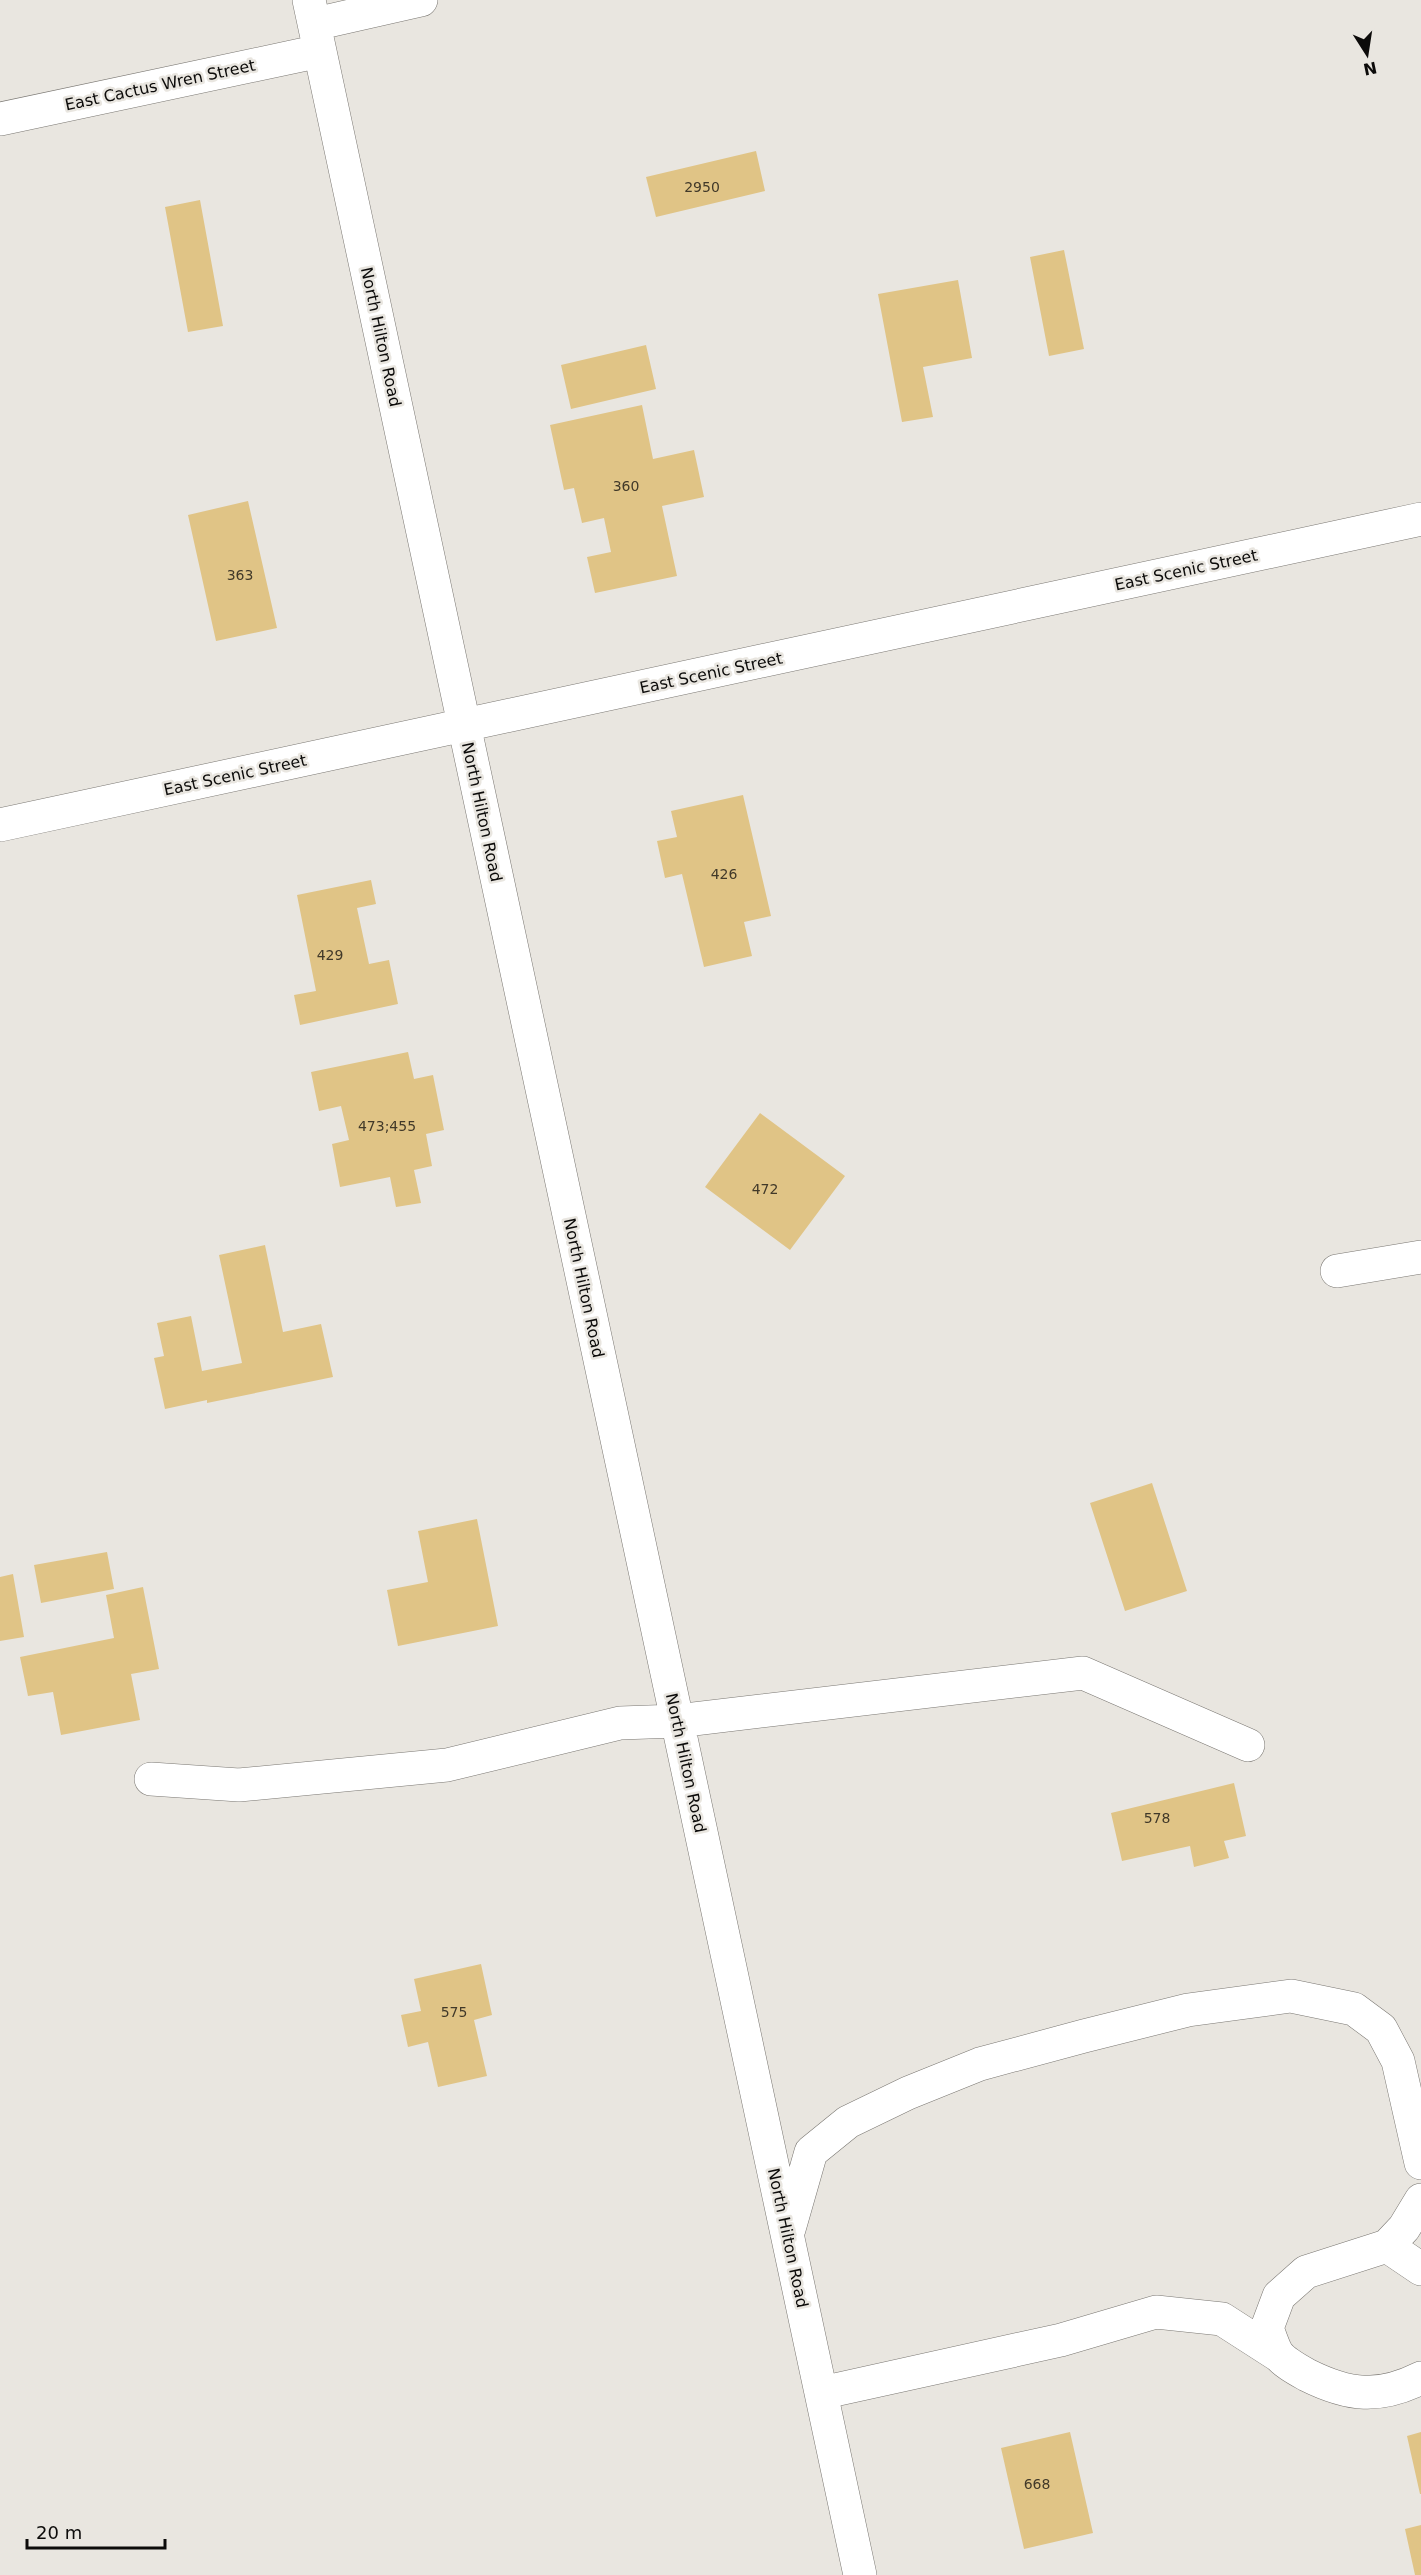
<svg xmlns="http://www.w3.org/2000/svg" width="1421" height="2575" viewBox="0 0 1421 2575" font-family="'DejaVu Sans',sans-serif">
	<rect width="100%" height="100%" fill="#e9e6e0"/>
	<path fill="#e0c486" d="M756 151 765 191 656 217 646 177Z
		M200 200 223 326 188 332 165 207Z
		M1064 250 1084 349 1049 356 1030 257Z
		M958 280 972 358 923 367 933 417 902 422 878 294Z
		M646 345 656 389 571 409 561 365Z
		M642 405 653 459 694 450 704 497 662 506 677 576 595 593 587 557 611 552 604 518 582 523 574 488 564 490 550 425Z
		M248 501 277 628 216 641 188 515Z
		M743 795 771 916 744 922 752 956 704 967 682 874 665 878 657 841 677 837 671 811Z
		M371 880 376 904 357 908 369 964 389 960 398 1004 300 1025 294 995 316 991 297 895Z
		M408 1052 414 1079 433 1075 444 1130 426 1134 432 1166 414 1170 421 1203 396 1207 390 1177 340 1187 332 1144 349 1140 341 1106 319 1111 311 1072Z
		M760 1113 845 1176 790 1250 705 1187Z
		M265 1245 283 1332 321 1324 333 1377 207 1403V1400L165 1409 154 1358 164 1356 157 1323 191 1316 202 1371 242 1363 219 1255Z
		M1152 1483 1187 1591 1125 1611 1090 1503Z
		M477 1519 498 1626 398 1646 387 1590 428 1582 418 1531Z
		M107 1552 114 1589 41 1603 34 1565Z
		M13 1574 24 1637 0 1641V1577Z
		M143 1587 159 1669 131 1674 140 1720 61 1735 53 1692 28 1696 20 1657 114 1638 106 1595Z
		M1234 1783 1246 1836 1224 1841 1229 1858 1194 1867 1190 1846 1122 1861 1111 1813Z
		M481 1964 492 2015 474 2020 487 2076 438 2087 428 2042 408 2047 401 2015 421 2011 414 1979Z
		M1070 2432 1093 2533 1024 2549 1001 2448Z
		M1421 2432V2494H1420L1407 2436Z
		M1421 2525V2575H1415L1405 2529Z"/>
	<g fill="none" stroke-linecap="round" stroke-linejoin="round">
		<defs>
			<path id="minor" d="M309 0 860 2575
				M315 24 421 0
				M0 119 320 51
				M0 825 1421 519
				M1337 1271 1421 1257
				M151 1779 239 1785 447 1765 620 1723 677 1721 1083 1673 1248 1745
				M1421 2200 1404 2228 1387 2246 1306 2272 1279 2296 1267 2328C1270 2336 1273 2346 1277 2353 1283 2362 1298 2370 1307 2375 1349 2396 1379 2399 1421 2378
				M789 2229 811 2152 848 2122 908 2093 980 2064 1084 2036 1188 2010 1291 1996 1354 2009 1381 2029 1398 2061 1421 2163
				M1387 2246 1421 2269
				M821 2393 1061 2340 1156 2312 1222 2319 1278 2355"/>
		</defs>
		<use href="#minor" stroke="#7a7772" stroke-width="34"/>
		<use href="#minor" stroke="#fff" stroke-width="33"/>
	</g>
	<g text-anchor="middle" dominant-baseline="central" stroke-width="5" stroke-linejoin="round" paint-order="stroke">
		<g font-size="14" fill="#413929">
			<text x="702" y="187">2950</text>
			<text x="626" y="486">360</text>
			<text x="240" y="575">363</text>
			<text x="724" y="874">426</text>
			<text x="330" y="955">429</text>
			<text x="387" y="1126">473;455</text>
			<text x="765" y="1189">472</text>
			<text x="1157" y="1818">578</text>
			<text x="454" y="2012">575</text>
			<text x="1037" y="2484">668</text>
		</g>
		<g font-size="16" fill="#0c0b0a" stroke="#e9e6e0">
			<text transform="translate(160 85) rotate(-12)">East Cactus Wren Street</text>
			<text transform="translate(381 337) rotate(78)">North Hilton Road</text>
			<text transform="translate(1186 570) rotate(-12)">East Scenic Street</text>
			<text transform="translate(711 673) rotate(-12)">East Scenic Street</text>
			<text transform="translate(235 775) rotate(-12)">East Scenic Street</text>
			<text transform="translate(482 812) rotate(78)">North Hilton Road</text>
			<text transform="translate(584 1288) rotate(78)">North Hilton Road</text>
			<text transform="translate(686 1763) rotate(78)">North Hilton Road</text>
			<text transform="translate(788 2238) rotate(78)">North Hilton Road</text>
		</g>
	</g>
	<g transform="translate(1367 54) rotate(168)" stroke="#e9e6e0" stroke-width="4.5" paint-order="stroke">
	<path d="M0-4.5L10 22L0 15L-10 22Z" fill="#0c0b0a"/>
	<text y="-9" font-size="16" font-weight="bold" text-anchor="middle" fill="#0c0b0a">N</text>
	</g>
	<path d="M27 2539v9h138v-9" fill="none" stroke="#0c0b0a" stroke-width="3"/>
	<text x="36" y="2539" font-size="18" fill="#0c0b0a" stroke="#e9e6e0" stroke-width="4.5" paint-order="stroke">20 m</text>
</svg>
